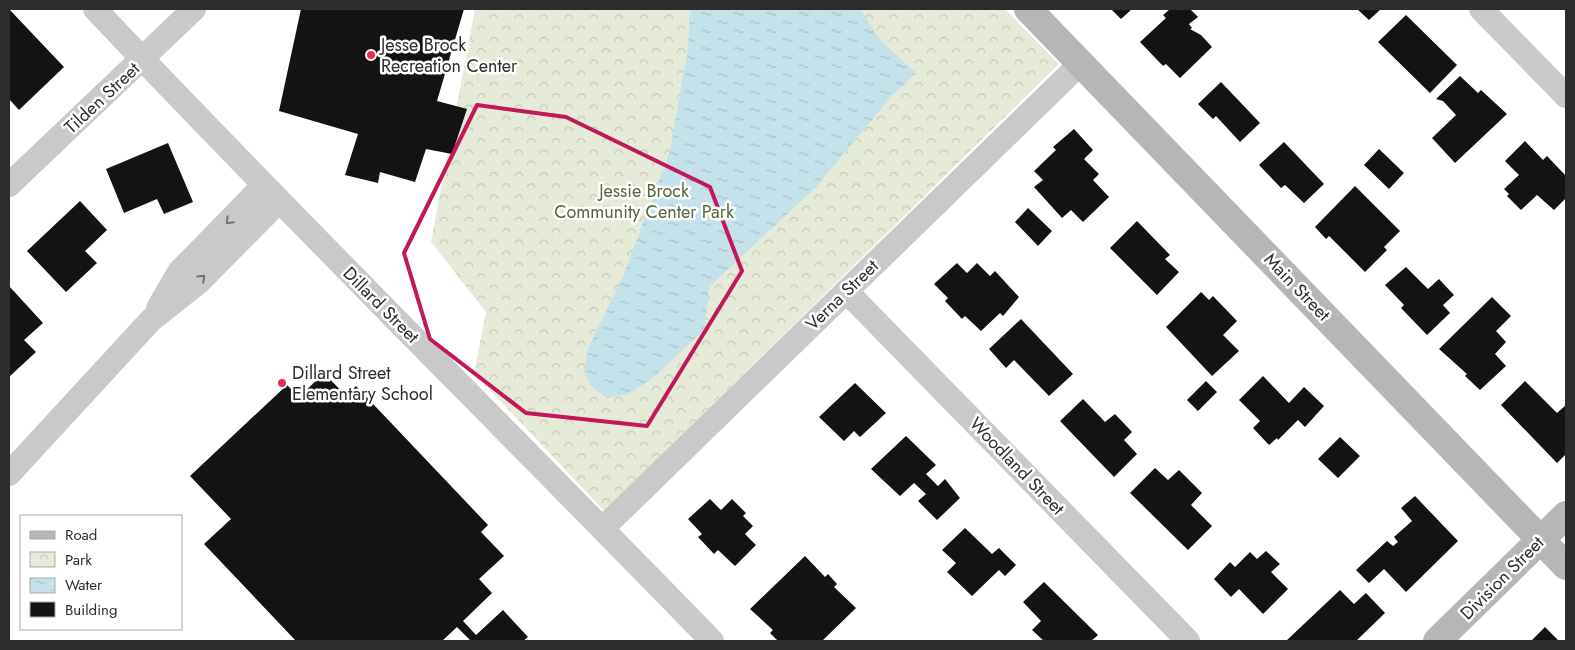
<svg xmlns="http://www.w3.org/2000/svg" width="1575" height="650" viewBox="0 0 1575 650" font-family="Jost,sans-serif">
	<defs>
		<pattern id="park-crowns" width="20" height="18" patternUnits="userSpaceOnUse" patternTransform="scale(1.25)"><rect width="20" height="18" fill="#e5ead9"/><path d="M2 6a3 3 0 1 1 6 0M12 15a3 3 0 1 1 6 0" fill="none" stroke="#c5c9ba"/></pattern>
		<pattern id="water-ripples" width="26" height="14" patternUnits="userSpaceOnUse" patternTransform="scale(1.25)"><rect width="26" height="14" fill="#c5e1ea"/><path d="M2 4q2-2 4 0t4 0M15 11q2-2 4 0t4 0" fill="none" stroke="#a9c1c9"/></pattern>
	</defs>
	<rect width="100%" height="100%" fill="#fff"/>
	<path fill="url(#park-crowns)" d="M475 9H1005L1059 64 604 511 474 373 486 312 431 242Z"/>
	<path fill="url(#water-ripples)" d="M690 9H860L880 40 916 73 890 98 816 187 709 287 705 329 654 377 629 394 607 398 591 386 584 371 588 349 624 274 670 151 688 49Z"/>
	<path fill="#131313" d="M9 9 64 67 19 110 9 99Z
		M301 9H464L437 101 467 109 452 154 426 149 415 182 380 172 378 183 345 175 358 134 279 111Z
		M1111 9H1132L1121 19Z
		M1170 9H1190L1198 17 1189 24 1192 28 1190 29 1201 35 1212 47 1180 78 1166 64 1163 66 1140 42 1166 18 1163 15Z
		M1357 9H1381L1369 20Z
		M1406 15 1457 65 1430 93 1378 42Z
		M1460 76 1478 93 1481 90 1507 114 1455 163 1432 138 1456 115 1443 101 1436 99Z
		M1221 82 1260 123 1240 142 1216 116 1213 119 1198 104Z
		M1074 129 1093 150 1084 159 1099 174 1093 180 1109 197 1083 222 1071 210 1062 218 1034 187 1043 180 1034 171 1056 150 1053 147Z
		M1525 141 1543 160 1547 156 1566 176V198L1554 210 1537 195 1521 210 1507 196 1509 194 1504 189 1519 175 1505 161Z
		M1284 142 1324 184 1304 203 1285 185 1281 188 1259 165Z
		M168 143 193 202 164 214 157 199 124 213 106 169Z
		M1379 149 1404 173 1389 189 1364 165Z
		M1355 186 1400 231 1384 247 1387 250 1365 272 1329 236 1326 239 1315 227Z
		M80 201 107 230 85 251 97 263 66 292 27 251Z
		M1028 208 1052 231 1038 246 1015 222Z
		M1137 221 1170 255 1165 259 1179 272 1157 295 1110 248Z
		M957 263 967 273 977 263 990 276 995 271 1019 297 1003 316 1000 313 981 331 965 316 962 319 945 301 948 298 934 284Z
		M1406 267 1428 289 1439 279 1454 295 1443 305 1450 313 1427 335 1401 308 1404 305 1385 285Z
		M9 286 43 323 24 340 36 352 9 377Z
		M1201 292 1209 300 1213 296 1237 321 1223 335 1239 351 1212 376 1166 327Z
		M1492 297 1511 316 1496 331 1506 342 1495 354 1506 366 1480 390 1465 376 1467 374 1439 349Z
		M1021 319 1073 374 1049 396 1014 360 1006 368 989 349Z
		M324 373 346 396 356 386 488 525 481 532 504 556 479 579 492 593 463 621 476 635 503 610 528 637 523 641H471L457 627 442 641H296L204 544 231 519 190 476 287 385 299 397Z
		M1263 376 1289 403 1304 387 1324 406 1305 427 1298 420 1278 440 1277 438 1269 445 1253 428 1260 421 1239 400Z
		M1206 381 1217 392 1198 411 1187 400Z
		M1525 381 1557 413 1566 405V454L1557 463 1501 405Z
		M855 383 886 413 860 437 854 431 844 441 819 417Z
		M1083 399 1105 422 1115 414 1132 432 1124 440 1137 454 1114 477 1060 421Z
		M906 436 936 465 926 474 938 486 945 479 960 498 937 520 918 501 926 494 914 483 900 496 871 469Z
		M1340 437 1360 456 1338 478 1318 459Z
		M1155 468 1168 480 1179 470 1202 493 1191 505 1212 526 1188 550 1130 493Z
		M1415 496 1458 541 1406 592 1384 569 1369 583 1356 570 1387 541 1393 546 1398 542 1394 537 1412 521 1401 508Z
		M710 499 721 510 732 499 746 513 743 516 753 526 745 534 756 545 735 566 718 550 714 554 698 537 702 534 688 519Z
		M965 528 992 554 999 548 1016 565 1005 576 999 570 972 596 947 572 956 563 942 550Z
		M1266 551 1280 564 1271 572 1288 589 1263 614 1239 589 1231 597 1214 579 1230 562 1235 567 1250 552 1257 559Z
		M805 556 825 577 828 574 837 584 834 587 856 608 822 641H778L770 633 773 630 750 609Z
		M1044 582 1098 635 1091 641H1044L1032 630 1041 621 1023 602Z
		M1340 590 1354 604 1366 593 1385 613 1356 641H1286Z
		M1545 627 1559 641H1531Z"/>
	<g fill="none" stroke-linecap="round" stroke-linejoin="round">
		<path stroke="#c9c9c9" stroke-width="24" d="M95 9C297 223 507 430 712 641
			M1481 9 1566 96
			M9 185 194 9
			M846 291 1188 641
			M158 308 179 272 263 186
			M9 474 151 320 199 282 278 202
			M603 528 1081 63"/>
		<path stroke="#b6b6b6" stroke-width="28" d="M1028 9 1566 566
			M1437 641 1566 515"/>
	</g>
	<defs><path id="oneway-chevron" d="M-2-3.5L2.5 0L-2 3.5" fill="none" stroke-width="1.6" stroke-linecap="round" stroke-linejoin="round" transform="scale(1.25)"/></defs>
	<g stroke="#737373">
		<use href="#oneway-chevron" transform="translate(229 221) rotate(134)"/>
		<use href="#oneway-chevron" transform="translate(202 278) rotate(-44)"/>
	</g>
	<path fill="none" stroke="#c2185b" stroke-width="4" stroke-linejoin="round" d="M477 105 566 117 710 187 742 271 647 426 526 413 430 339 404 253Z"/>
	<g fill="#e32e56" stroke="#fff" stroke-width="2">
		<circle cx="371" cy="55" r="5"/>
		<circle cx="282" cy="383" r="5"/>
	</g>
	<g text-anchor="middle" dominant-baseline="central" stroke-width="5" stroke-linejoin="round" paint-order="stroke">
		<g font-size="18" fill="#2c2c2c" stroke="#fff" text-anchor="start">
			<text x="381" y="45">Jesse Brock<tspan x="381" dy="21">Recreation Center</tspan></text>
			<text x="292" y="373">Dillard Street<tspan x="292" dy="21">Elementary School</tspan></text>
		</g>
		<g font-size="18" fill="#2c2c2c" stroke="#fff">
			<text transform="translate(102 98) rotate(-43)">Tilden Street</text>
			<text transform="translate(1297 287) rotate(46)">Main Street</text>
			<text transform="translate(842 295) rotate(-44)">Verna Street</text>
			<text transform="translate(381 305) rotate(45)">Dillard Street</text>
			<text transform="translate(1017 466) rotate(46)">Woodland Street</text>
			<text transform="translate(1502 578) rotate(-45)">Division Street</text>
		</g>
		<g font-size="18" fill="#56663a" stroke="#fff">
			<text x="644" y="191">Jessie Brock<tspan x="644" dy="21">Community Center Park</tspan></text>
		</g>
	</g>
	<rect width="1575" height="650" fill="none" stroke="#2c2c2c" stroke-width="20"/>
	<rect x="20" y="515" width="162" height="115" fill="#ffffff" stroke="#ababab"/>
	<rect x="30" y="531" width="25" height="8" fill="#b6b6b6" stroke="#ababab"/>
	<text x="65" y="540" font-size="15" fill="#2c2c2c">Road</text>
	<rect x="30" y="552" width="25" height="15" fill="url(#park-crowns)" stroke="#ababab"/>
	<text x="65" y="565" font-size="15" fill="#2c2c2c">Park</text>
	<rect x="30" y="578" width="25" height="15" fill="url(#water-ripples)" stroke="#ababab"/>
	<text x="65" y="590" font-size="15" fill="#2c2c2c">Water</text>
	<rect x="30" y="602" width="25" height="15" fill="#131313" stroke="#ababab"/>
	<text x="65" y="615" font-size="15" fill="#2c2c2c">Building</text>
</svg>
